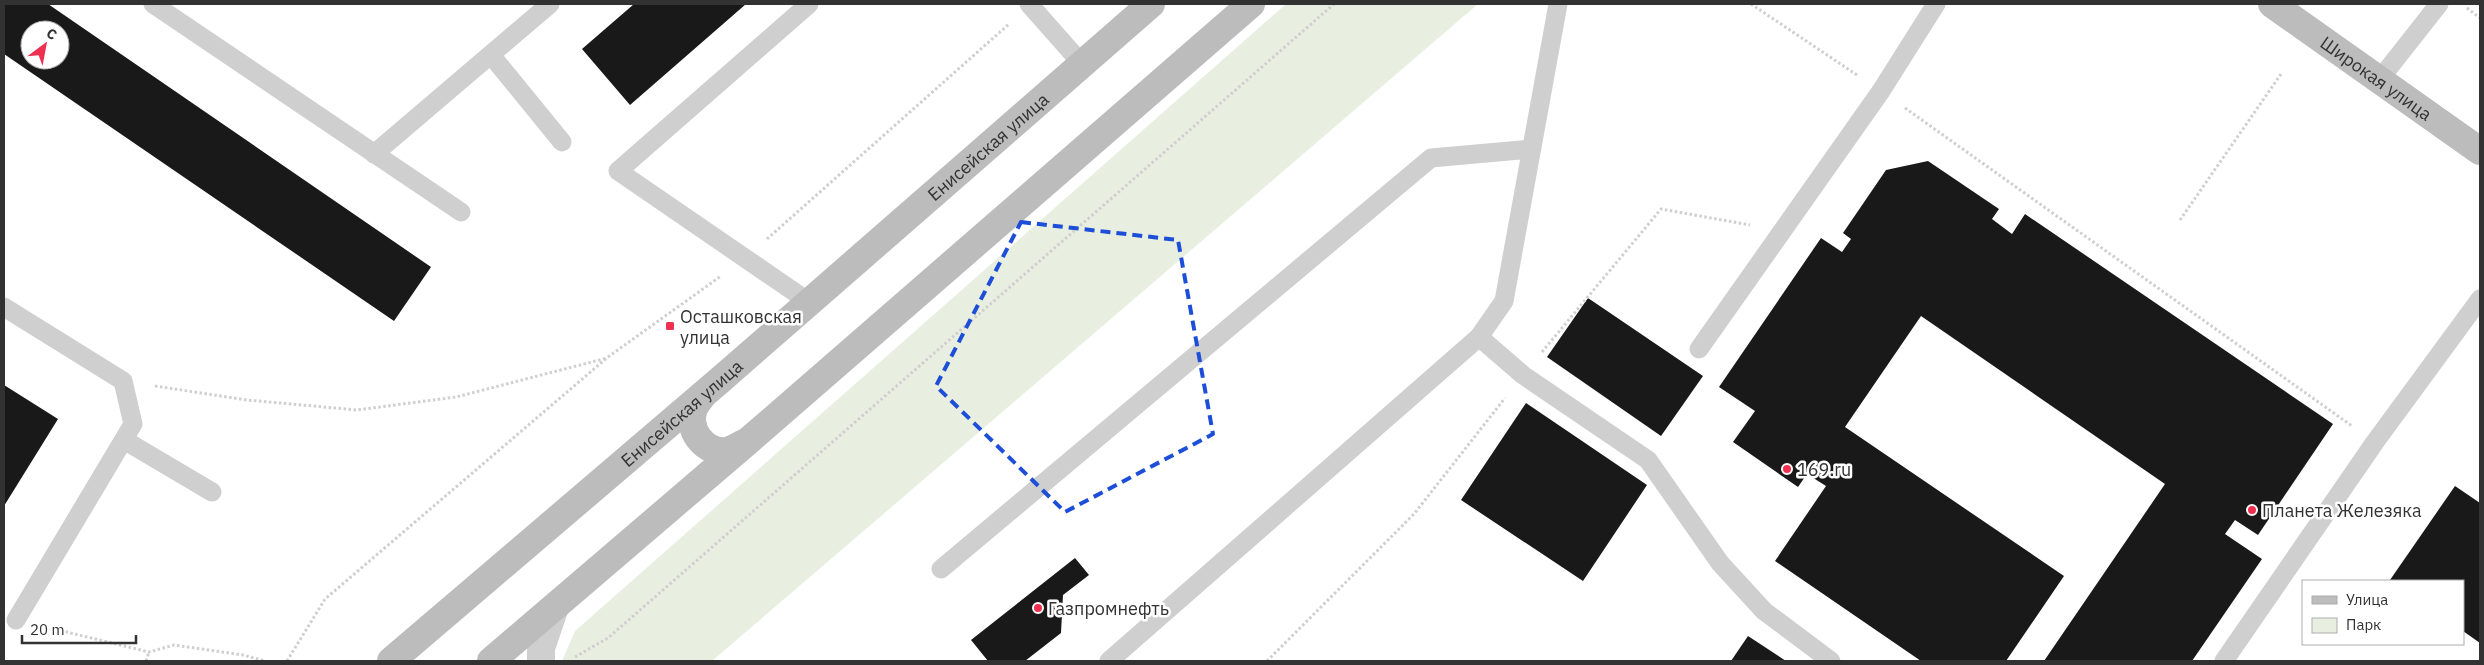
<svg xmlns="http://www.w3.org/2000/svg" width="2484" height="665" viewBox="0 0 2484 665" font-family="'IBM Plex Sans',sans-serif">
	<rect width="100%" height="100%" fill="#fff"/>
	<path fill="#e9efe0" d="M1286 4H1478L712 661H562L575 631Z"/>
	<path fill="#191919" fill-rule="evenodd" d="M4 4H48L431 267 394 321 4 54ZM30 30H60V60H30Z
		M634 4H746L630 105 582 49Z
		M1928 161 1999 209 1992 219 2012 234 2025 214 2333 424 2258 535 2235 520 2225 534 2262 559 2192 661H2044L2165 484 1921 316 1845 427 2064 576 2006 661H1921L1775 561 1826 486 1807 474 1798 487 1733 442 1755 411 1719 387 1821 238 1842 252 1851 239 1843 233 1886 170Z
		M1588 298 1703 376 1661 436 1547 357Z
		M4 385 58 419 4 506Z
		M1526 403 1647 485 1583 581 1461 500Z
		M2455 486 2480 503V643L2463 631V581L2390 580Z
		M1075 558 1089 575 1063 595 1061 633 1025 661H988L971 640Z
		M1748 636 1786 661H1731Z"/>
	<g fill="none" stroke-linecap="round" stroke-linejoin="round">
		<path stroke="#cfcfcf" stroke-width="3" stroke-dasharray="2.5 2.5" stroke-linecap="butt" d="M1751 4 1857 75
			M2467 8 2480 18
			M1905 108 2352 426
			M2180 220 2281 74
			M767 239 1009 24
			M1542 352 1661 209 1750 225
			M155 386 247 400 357 410 456 397 607 358
			M46 627 149 652 174 645 243 655 265 661
			M575 657 608 638 1334 4
			M146 661 149 652
			M287 661 325 599 608 357 721 276
			M1267 661 1414 514 1505 398"/>
		<path stroke="#cfcfcf" stroke-width="19" d="M153 4 461 212
			M809 4 618 171 809 302
			M1029 4 1082 64
			M491 55 562 142
			M2380 79 2439 4
			M374 154 550 4
			M4 307 123 381 133 424 16 620
			M1479 337 1523 375 1648 460 1720 563 1764 611 1831 661
			M1699 349 1881 91 1936 4
			M124 440 212 492
			M941 569 1431 158 1532 149
			M1109 661 1479 337 1504 301 1558 4
			M2224 661 2375 442 2480 299"/>
		<path stroke="#cfcfcf" stroke-width="28" d="M541 661V648L555 607"/>
		<g stroke="#bcbcbc" stroke-width="28">
			<path id="s1" d="M2272 4 2480 151"/>
			<path d="M703 395C700 399 696 404 694 408 686 429 704 453 726 451 732 450 739 445 744 443"/>
			<path id="s2" d="M391 661 719 381 1151 4"/>
			<path d="M491 661 747 442 1251 4"/>
		</g>
	</g>
	<path fill="none" stroke="#1d4ed8" stroke-width="4" stroke-dasharray="10 6" stroke-linejoin="round" d="M1021 222 1178 240 1213 434 1065 512 936 386Z"/>
	<g fill="#ee2f50" stroke="#fff" stroke-width="2">
		<rect x="665" y="321" width="10" height="10" rx="2.5"/>
		<circle cx="1787" cy="469" r="5"/>
		<circle cx="2252" cy="510" r="5"/>
		<circle cx="1038" cy="608" r="5"/>
	</g>
	<g text-anchor="middle" dominant-baseline="central" stroke-width="5" stroke-linejoin="round" paint-order="stroke">
		<g font-size="18" fill="#323232" stroke="#fff">
			<text stroke="none"><textPath href="#s1" startOffset="128">Широкая улица</textPath></text>
			<text stroke="none"><textPath href="#s2" startOffset="788">Енисейская улица</textPath></text>
			<text stroke="none"><textPath href="#s2" startOffset="382">Енисейская улица</textPath></text>
		</g>
		<g font-size="18" fill="#323232" stroke="#fff" text-anchor="start">
			<text x="680" y="316">Осташковская<tspan x="680" dy="21">улица</tspan></text>
			<text x="1797" y="469">169.ru</text>
			<text x="2262" y="510">Планета Железяка</text>
			<text x="1048" y="608">Газпромнефть</text>
		</g>
	</g>
	<rect width="2484" height="665" fill="none" stroke="#323232" stroke-width="10"/>
	<rect x="2302" y="580" width="162" height="65" fill="#ffffff" stroke="#adadad"/>
	<rect x="2312" y="596" width="25" height="8" fill="#bcbcbc" stroke="#adadad"/>
	<text x="2346" y="605" font-size="15" fill="#323232">Улица</text>
	<rect x="2312" y="618" width="25" height="15" fill="#e9efe0" stroke="#adadad"/>
	<text x="2346" y="630" font-size="15" fill="#323232">Парк</text>
	<g transform="translate(45 45) rotate(32)"><circle r="24" fill="#ffffff" stroke="#adadad"/>
	<path d="M0-4L9 19L0 12L-9 19Z" fill="#ee2f50"/>
	<text y="-8" font-size="14" font-weight="bold" text-anchor="middle" fill="#323232">С</text>
	</g>
	<path d="M22 635v8h114v-8" fill="none" stroke="#323232" stroke-width="2.5"/>
	<text x="30" y="635" font-size="15" fill="#323232" stroke="#ffffff" stroke-width="4" paint-order="stroke">20 m</text>
</svg>
